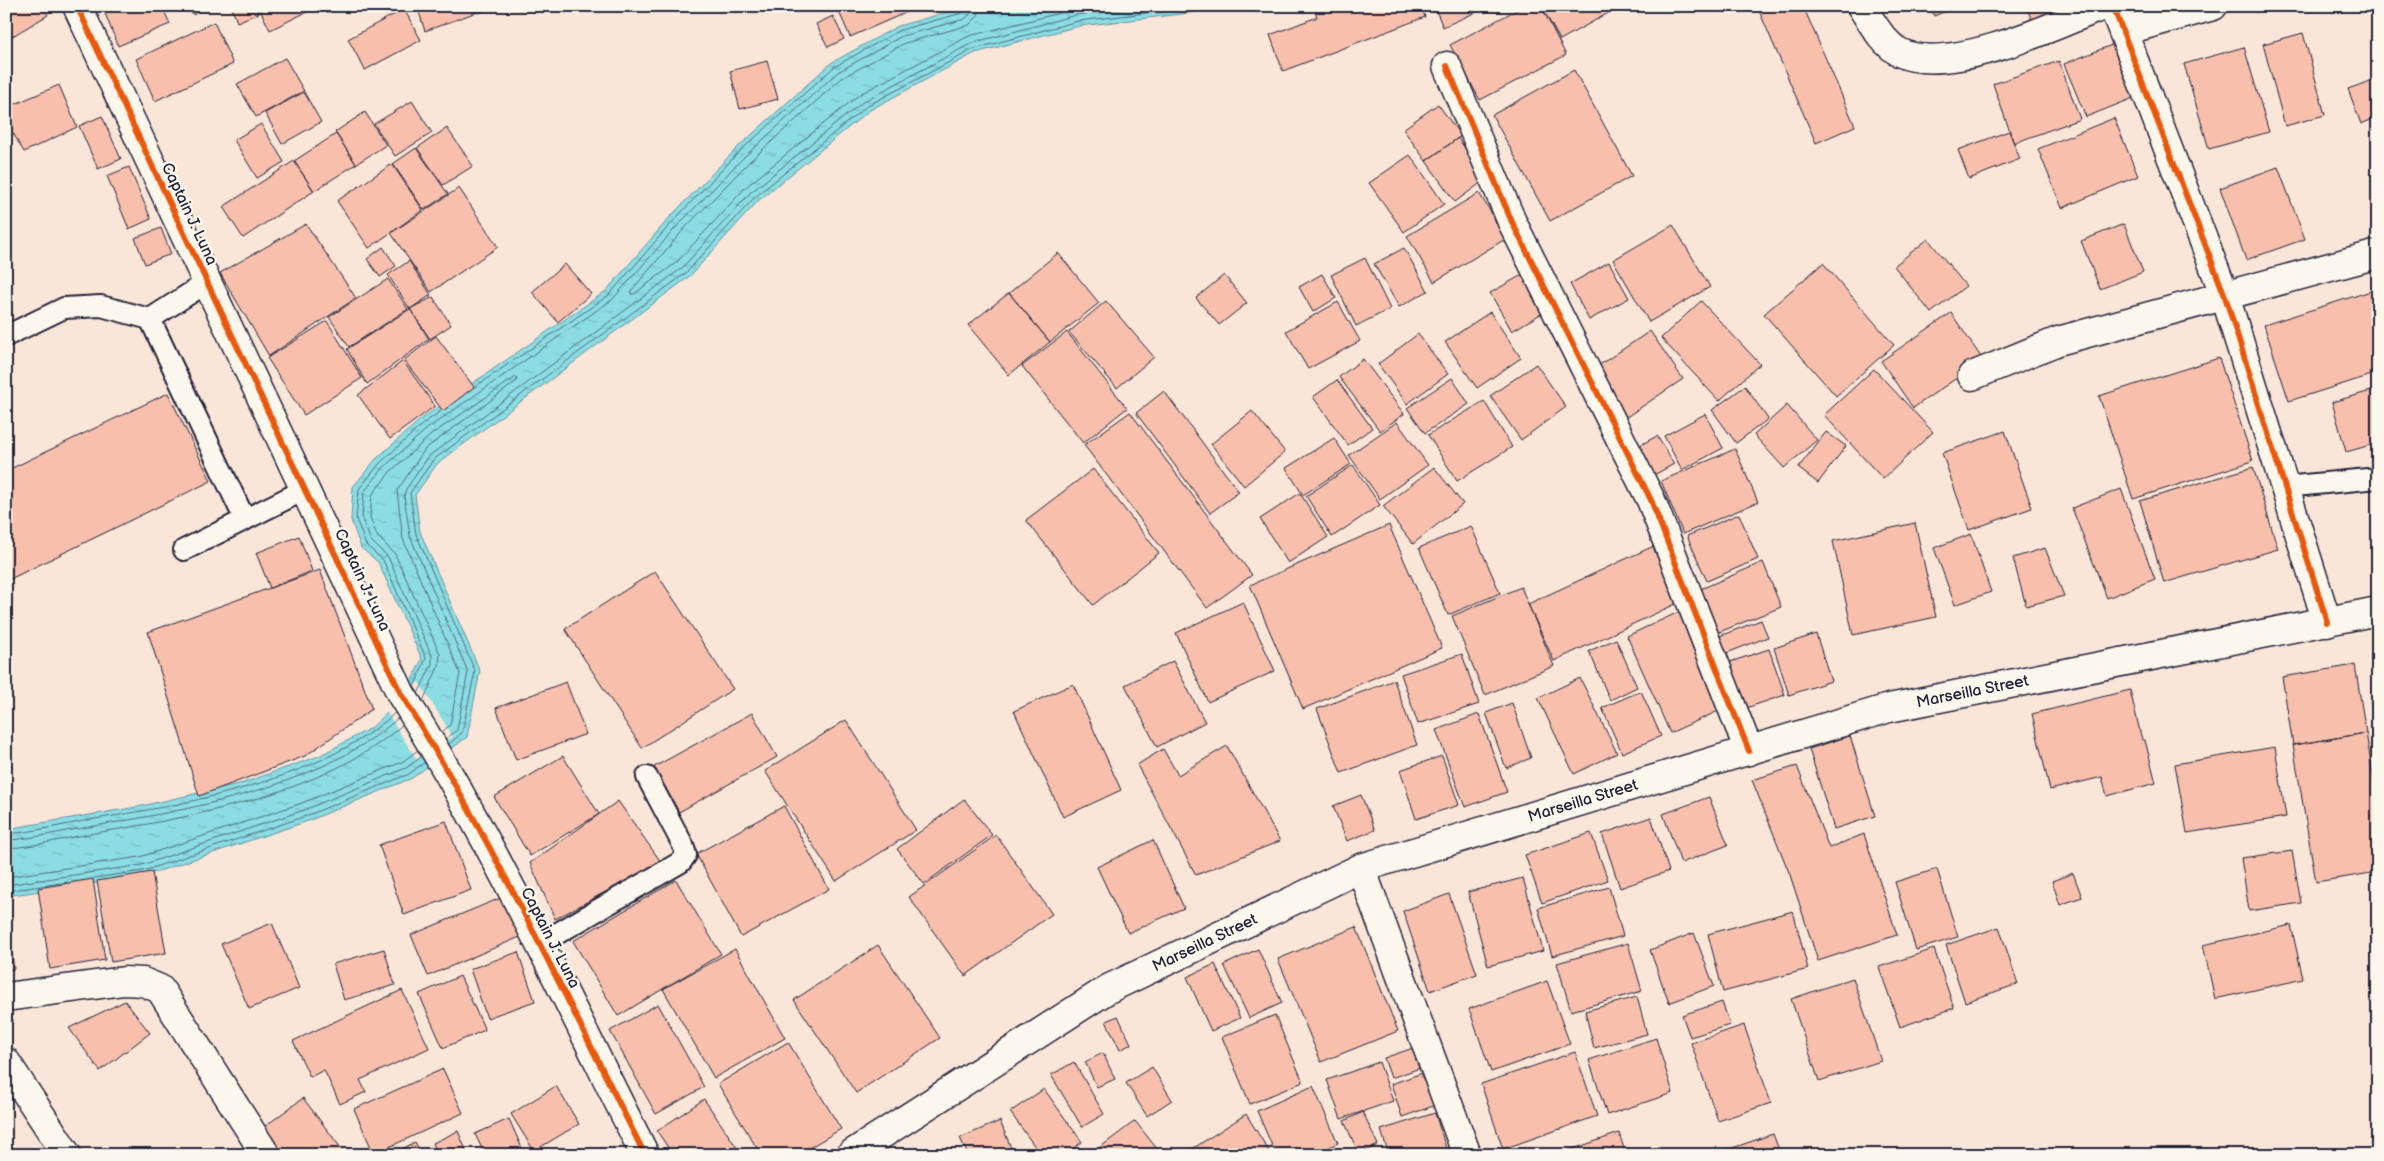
<svg xmlns="http://www.w3.org/2000/svg" width="2384" height="1161" viewBox="0 0 2384 1161" font-family="'Balsamiq Sans',sans-serif">
	<defs>
		<pattern id="water-ripples" width="26" height="14" patternUnits="userSpaceOnUse" patternTransform="scale(1.25)"><rect width="26" height="14" fill="#8bdde3"/><path d="M2 4q2-2 4 0t4 0M15 11q2-2 4 0t4 0" fill="none" stroke="#78bdc4"/></pattern>
	</defs>
	<rect width="100%" height="100%" fill="#fae6d9"/>
	<filter id="ink" filterUnits="userSpaceOnUse"><feTurbulence type="fractalNoise" baseFrequency=".02" numOctaves="2"/><feDisplacementMap in="SourceGraphic" scale="10" xChannelSelector="R" yChannelSelector="G"/><feConvolveMatrix kernelMatrix="1 2 1 2 8 2 1 2 1" color-interpolation-filters="sRGB"/></filter>
	<g filter="url(#ink)">
		<path fill="url(#water-ripples)" stroke="#6192a0" d="M969 6H1224L1207 11 1079 26 975 53 870 110 758 201 690 276 437 464 415 495 420 532 480 671 467 737 412 778 308 821 144 876 6 896V829L137 807 243 783 319 756 371 728 404 697 422 659 378 562 361 548 351 520 353 487 376 459 421 419 606 291 671 216 737 148 831 63 898 26Z"/>
		<path fill="#fae6d9" d="M419 682 453 737 417 760 386 711 404 692Z"/>
		<g fill="none" stroke-linecap="round" stroke-linejoin="round">
			<path stroke="#4c6d7e" stroke-width="1" d="M980 6 978 16 969 25 905 43 842 78 750 161 685 228 631 291V294H634L677 262 746 187 860 94 969 36 1087 6
				M475 387 609 295 675 219 740 151 834 67 900 30 962 13 966 6
				M414 687 426 658 383 560 366 545 356 519 359 489 380 463 424 423 441 411
				M418 694 432 664V656L388 557 371 541 362 519 364 492 384 467 428 428 613 299 679 224 745 156 838 72 902 36 965 19 970 14 972 6
				M423 701 439 665 440 654 395 554 377 536 370 517 372 495 390 472 432 434 516 377 517 381 425 449 397 491 403 539 460 673 450 725 442 732
				M446 739 457 730 468 672 410 536 404 496 406 489 429 456 682 268 750 193 864 101 972 43 1076 15 1152 6
				M449 744 462 733 475 671 416 534 410 493 433 460 686 273 755 197 867 106 974 49 1078 21 1206 6
				M6 834C34 832 62 825 89 820 187 804 320 781 395 713
				M6 840C34 839 62 831 89 827 187 810 323 787 398 718
				M6 848C34 847 62 839 89 834 188 818 326 794 402 725
				M6 877 140 857 302 803 402 762 418 750
				M94 878 143 871 306 816 409 774 425 762
				M6 885 142 865 304 810 406 768 421 757
				M6 891 68 882"/>
		</g>
		<path fill="#f7bfac" stroke="#22223b" d="M6 6H42L48 15 6 40Z
			M102 6H162L170 24 118 46Z
			M183 6H201L194 15Z
			M231 6H257L259 13 237 22Z
			M258 6H319L270 30Z
			M417 6H474L477 12 425 31Z
			M475 6H497L478 13Z
			M913 6 914 9 850 37 837 7Z
			M1313 6H1421L1425 17 1283 71 1270 35 1317 17Z
			M1434 6H1490L1443 27Z
			M1524 6H1541L1566 55 1480 100 1450 45Z
			M1541 6H1621L1560 40Z
			M1757 6H1803L1855 126 1816 143Z
			M1930 6H1958L1934 16Z
			M2026 6H2077L2033 23Z
			M404 9 421 40 365 70 348 39Z
			M833 16 844 39 828 47 816 24Z
			M214 22 233 64 155 101 136 59Z
			M2303 33 2325 115 2285 126 2263 44Z
			M2114 44 2136 97 2086 117 2064 64Z
			M2244 47 2269 132 2209 149 2184 64Z
			M285 58 304 91 256 117 237 84Z
			M767 61 778 99 740 109 730 71Z
			M2059 61 2080 119 2014 143 1993 84Z
			M1574 70 1632 176 1550 221 1492 115Z
			M2378 78V117L2361 124 2348 89Z
			M59 85 77 127 24 152 6 121V108Z
			M304 92 321 122 282 144 265 113Z
			M412 101 432 133 395 156 374 124Z
			M1438 104 1461 136 1426 161 1403 129Z
			M365 112 386 145 356 164 335 132Z
			M102 116 121 159 98 169 79 126Z
			M2114 118 2138 176 2062 208 2038 149Z
			M261 124 284 162 257 178 234 140Z
			M447 128 473 166 443 185 417 148Z
			M2009 131 2020 159 1969 179 1958 150Z
			M336 134 356 164 314 191 294 161Z
			M1458 138 1486 179 1455 202 1426 161Z
			M416 148 448 194 424 210 393 164Z
			M1410 155 1444 204 1404 232 1369 183Z
			M294 161 314 191 243 238 223 207Z
			M392 164 423 210 369 248 337 201Z
			M129 167 151 219 129 229 107 176Z
			M2278 167 2305 239 2246 260 2220 188Z
			M459 188 498 247 431 292 391 233Z
			M1479 193 1507 238 1434 282 1407 236Z
			M306 224 356 298 269 356 220 273Z
			M2124 224 2143 272 2100 289 2081 241Z
			M1673 225 1710 287 1649 322 1613 260Z
			M161 228 171 254 145 264 135 238Z
			M1928 239 1966 286 1931 313 1894 266Z
			M383 247 396 266 380 277 367 259Z
			M1404 248 1428 291 1399 307 1374 264Z
			M1058 253 1099 303 1050 342 1009 293Z
			M1365 258 1390 309 1356 326 1331 275Z
			M409 261 431 295 410 309 388 275Z
			M1609 262 1629 298 1589 320 1570 284Z
			M1823 263 1894 345 1836 396 1764 314Z
			M565 264 591 294 558 322 532 292Z
			M1322 274 1336 298 1313 312 1299 287Z
			M1224 275 1247 303 1219 325 1196 298Z
			M1522 275 1544 312 1512 331 1490 293Z
			M388 279 408 309 349 347 329 317Z
			M2377 289 2378 373 2289 401 2264 325Z
			M1009 293 1050 342 1009 375 968 325Z
			M433 297 451 325 430 339 410 309Z
			M1106 301 1154 357 1117 388 1069 332Z
			M1701 301 1760 364 1719 401 1661 338Z
			M1338 302 1360 341 1308 369 1286 331Z
			M410 309 429 339 367 384 347 349Z
			M1490 312 1521 358 1477 388 1445 342Z
			M1951 313 1983 360 1913 408 1881 361Z
			M327 321 362 378 304 415 267 358Z
			M1650 331 1683 379 1625 418 1592 370Z
			M1067 332 1127 408 1083 443 1022 366Z
			M1418 334 1448 374 1407 404 1378 364Z
			M436 336 474 387 443 411 404 360Z
			M2219 358 2253 461 2133 499 2099 396Z
			M1363 359 1404 414 1380 431 1339 377Z
			M403 361 435 406 390 439 358 395Z
			M1536 364 1566 407 1521 440 1490 396Z
			M1874 369 1933 432 1883 479 1824 415Z
			M1452 378 1469 404 1425 433 1407 408Z
			M1337 380 1372 428 1348 445 1313 397Z
			M1745 386 1768 419 1736 443 1712 410Z
			M2378 389V443L2346 452 2332 402Z
			M1164 391 1239 492 1210 513 1136 413Z
			M168 393 211 481 6 581V471Z
			M1484 401 1512 447 1457 481 1428 435Z
			M1787 405 1817 440 1784 468 1754 435Z
			M1252 411 1285 452 1244 486 1211 444Z
			M1130 412 1252 575 1207 608 1084 445Z
			M1705 414 1723 448 1682 470 1664 436Z
			M1397 422 1428 465 1380 499 1349 455Z
			M2005 431 2032 508 1969 530 1942 453Z
			M1826 432 1846 446 1818 483 1798 468Z
			M1657 436 1674 464 1652 476 1635 448Z
			M1334 438 1351 464 1303 495 1286 468Z
			M1735 449 1758 502 1683 534 1661 481Z
			M1353 465 1380 505 1332 537 1306 496Z
			M1434 467 1463 504 1413 544 1383 506Z
			M2253 467 2278 549 2164 583 2140 501Z
			M1093 469 1159 553 1093 605 1026 520Z
			M2121 489 2155 579 2107 598 2072 508Z
			M1300 493 1328 537 1288 563 1260 519Z
			M1739 514 1758 559 1707 581 1687 536Z
			M1915 523 1936 617 1853 635 1833 541Z
			M1389 525 1442 648 1303 709 1250 585Z
			M1471 526 1500 593 1448 615 1419 548Z
			M1971 534 1991 592 1955 605 1934 548Z
			M299 536 312 571 270 588 256 553Z
			M1656 545 1682 601 1554 661 1528 604Z
			M2045 548 2064 596 2026 606 2013 558Z
			M1763 562 1781 607 1712 635 1694 592Z
			M320 570 372 709 305 756 199 796 148 632Z
			M655 571 733 689 642 748 565 629Z
			M1521 587 1554 666 1485 695 1452 616Z
			M1243 602 1275 671 1208 702 1176 633Z
			M1681 611 1725 708 1670 733 1627 636Z
			M1761 620 1768 637 1724 654 1717 637Z
			M1816 634 1831 681 1789 695 1774 648Z
			M1616 639 1637 687 1610 700 1589 651Z
			M1769 649 1785 695 1743 709 1727 663Z
			M1462 654 1479 704 1418 724 1401 674Z
			M1173 661 1205 722 1157 747 1125 685Z
			M2355 665 2366 733 2293 745 2282 677Z
			M1580 678 1617 753 1574 774 1538 698Z
			M1394 680 1417 745 1341 773 1317 709Z
			M566 682 586 734 516 760 496 708Z
			M1073 684 1121 790 1063 817 1014 711Z
			M2130 690 2142 740H2145L2156 783 2107 796 2102 777 2050 790 2032 714Z
			M1641 691 1661 736 1622 753 1602 708Z
			M2378 700V738L2370 702Z
			M1512 703 1531 758 1506 768 1486 713Z
			M752 713 777 757 679 812 654 767Z
			M1479 714 1507 792 1465 807 1436 730Z
			M846 720 916 830 836 881 765 771Z
			M2366 733 2378 805V872L2316 882 2293 745Z
			M1850 736 1875 816 1834 829 1809 749Z
			M1227 746 1280 841 1196 875 1137 765 1163 749 1178 775Z
			M2275 747 2286 817 2187 833 2175 764Z
			M563 756 599 814 530 856 494 797Z
			M1442 756 1459 805 1416 819 1400 770Z
			M1797 766 1829 848 1864 834 1897 935 1818 961 1790 875 1752 780Z
			M1361 795 1375 830 1347 841 1333 806Z
			M1709 797 1728 845 1681 863 1663 814Z
			M964 799 992 835 924 884 897 849Z
			M618 801 661 862 555 919 530 863Z
			M784 806 829 889 741 937 696 854Z
			M1651 817 1669 871 1620 888 1602 834Z
			M446 821 471 890 404 915 379 845Z
			M1591 833 1608 880 1542 903 1525 855Z
			M996 835 1052 914 965 976 909 897Z
			M1153 840 1184 908 1128 933 1097 867Z
			M2292 851 2301 903 2249 911 2241 858Z
			M1937 869 1958 937 1916 950 1895 882Z
			M152 872 166 953 111 962 97 881Z
			M2073 873 2082 897 2060 905 2052 881Z
			M1523 878 1543 951 1488 966 1468 892Z
			M93 879 105 960 50 969 38 888Z
			M676 880 721 954 618 1016 573 941Z
			M1609 887 1623 936 1552 956 1538 908Z
			M1449 894 1477 974 1430 991 1403 911Z
			M503 897 520 937 428 976 411 935Z
			M1793 911 1808 969 1723 992 1708 934Z
			M6 915 14 969 6 970Z
			M272 923 299 988 249 1009 221 944Z
			M2291 925 2303 979 2215 999 2203 945Z
			M1356 927 1398 1031 1321 1062 1278 959Z
			M1999 927 2018 984 1965 1002 1946 945Z
			M1694 933 1714 986 1669 1003 1650 950Z
			M1628 943 1642 991 1571 1011 1557 963Z
			M878 945 940 1038 856 1093 794 1000Z
			M384 949 395 985 344 1000 333 964Z
			M735 949 785 1038 714 1078 663 989Z
			M1258 949 1282 1003 1249 1018 1224 965Z
			M1934 949 1954 1008 1900 1027 1879 967Z
			M518 952 535 1001 487 1018 470 969Z
			M1215 964 1240 1018 1211 1031 1187 977Z
			M460 976 485 1030 443 1048 419 994Z
			M1853 978 1881 1061 1819 1081 1791 999Z
			M1547 981 1570 1044 1491 1072 1469 1009Z
			M402 990 429 1048 360 1080 366 1092 340 1104 324 1070 310 1077 293 1041Z
			M1637 997 1647 1034 1594 1048 1585 1011Z
			M125 1001 150 1033 100 1071 69 1028Z
			M1722 1002 1730 1025 1690 1037 1682 1015Z
			M658 1004 704 1087 656 1114 610 1031Z
			M1275 1015 1303 1082 1250 1104 1222 1037Z
			M1118 1016 1131 1044 1120 1050 1106 1021Z
			M1744 1025 1771 1103 1718 1121 1691 1043Z
			M1656 1038 1673 1093 1607 1115 1589 1060Z
			M788 1042 841 1129 797 1155H761L718 1084Z
			M1416 1047 1423 1067 1391 1078 1384 1058Z
			M1575 1052 1597 1116 1503 1149 1481 1084Z
			M1103 1053 1115 1079 1097 1087 1085 1062Z
			M1074 1062 1104 1114 1082 1127 1051 1075Z
			M1379 1062 1393 1101 1341 1119 1327 1080Z
			M1152 1067 1172 1100 1147 1116 1126 1083Z
			M443 1069 463 1113 374 1154 354 1109Z
			M1428 1071 1439 1104 1402 1117 1391 1084Z
			M556 1086 579 1124 534 1151 511 1114Z
			M1313 1086 1338 1143 1312 1155H1276L1257 1111Z
			M1044 1089 1082 1142 1064 1155H1041L1010 1112Z
			M303 1098 344 1152 341 1155H279L260 1130Z
			M704 1099 742 1155H673L657 1131Z
			M1363 1112 1378 1145 1359 1154 1344 1121Z
			M1435 1113 1448 1155H1389L1381 1130Z
			M1246 1114 1269 1151 1262 1155H1183Z
			M509 1119 525 1155H485L475 1134Z
			M1000 1121 1014 1155H968L960 1138Z
			M1135 1121 1158 1150 1152 1155H1102L1098 1149Z
			M458 1131 468 1155H438L433 1143Z
			M1619 1133 1626 1155H1556Z
			M1773 1134 1781 1155H1712Z
			M415 1142 422 1155H391Z
			M6 1143 13 1152 9 1155H6Z
			M584 1149 589 1155H577Z
			M164 1150 168 1155H157Z"/>
		<g fill="none" stroke-linecap="round" stroke-linejoin="round">
			<defs>
				<path id="service" d="M206 283 150 319 245 520
					M6 336 64 308 101 306 150 319
					M2284 487 2378 478
					M184 550 304 490
					M539 944 681 862 686 855 683 845 647 777"/>
				<path id="minor" d="M1861 6C1871 21 1884 45 1901 53 1949 75 2055 26 2102 6
					M2113 6 2225 296 2327 622
					M2123 31 2213 6
					M1447 66 1512 222 1651 500 1749 751
					M1972 376 2058 341 2378 254
					M6 997 124 981 143 982 160 989 266 1155
					M6 1062 67 1155"/>
				<path id="tertiary" d="M77 6 401 694C493 841 567 1000 645 1155
					M1361 868 1467 1155"/>
				<g id="secondary">
					<path id="s1" d="M850 1155 1108 989 1361 868 1889 708 2378 611"/>
				</g>
			</defs>
			<use href="#service" stroke="#22223b" stroke-width="24"/>
			<use href="#minor" stroke="#22223b" stroke-width="31"/>
			<use href="#tertiary" stroke="#22223b" stroke-width="31"/>
			<use href="#secondary" stroke="#22223b" stroke-width="31"/>
			<use href="#service" stroke="#fbf7ec" stroke-width="20"/>
			<use href="#minor" stroke="#fbf7ec" stroke-width="28"/>
			<use href="#tertiary" stroke="#fbf7ec" stroke-width="28"/>
			<use href="#secondary" stroke="#fbf7ec" stroke-width="28"/>
			<defs>
				<path id="cycleway" d="M77 6 401 694C493 841 567 1000 645 1155
					M2113 6 2225 296 2327 622
					M1447 66 1512 222 1651 500 1749 751"/>
			</defs>
			<use href="#cycleway" stroke="#fbf7ec" stroke-width="9"/>
			<use href="#cycleway" stroke="#e8590c" stroke-width="6"/>
		</g>
	</g>
	<g text-anchor="middle" dominant-baseline="central" stroke-width="5" stroke-linejoin="round" paint-order="stroke">
		<g font-size="16" fill="#22223b" stroke="#fbf7ec">
			<text transform="translate(189 214) rotate(65)">Captain J. Luna</text>
			<text transform="translate(362 580) rotate(65)">Captain J. Luna</text>
			<text stroke="none"><textPath href="#s1" startOffset="1224">Marseilla Street</textPath></text>
			<text stroke="none"><textPath href="#s1" startOffset="819">Marseilla Street</textPath></text>
			<text transform="translate(550 938) rotate(63)">Captain J. Luna</text>
			<text stroke="none"><textPath href="#s1" startOffset="414">Marseilla Street</textPath></text>
		</g>
	</g>
	<rect width="2384" height="1161" fill="none" stroke="#fbf7ec" stroke-width="25"/>
	<rect x="12" y="12" width="2359" height="1136" fill="none" stroke="#22223b" stroke-width="2" filter="url(#ink)"/>
</svg>
